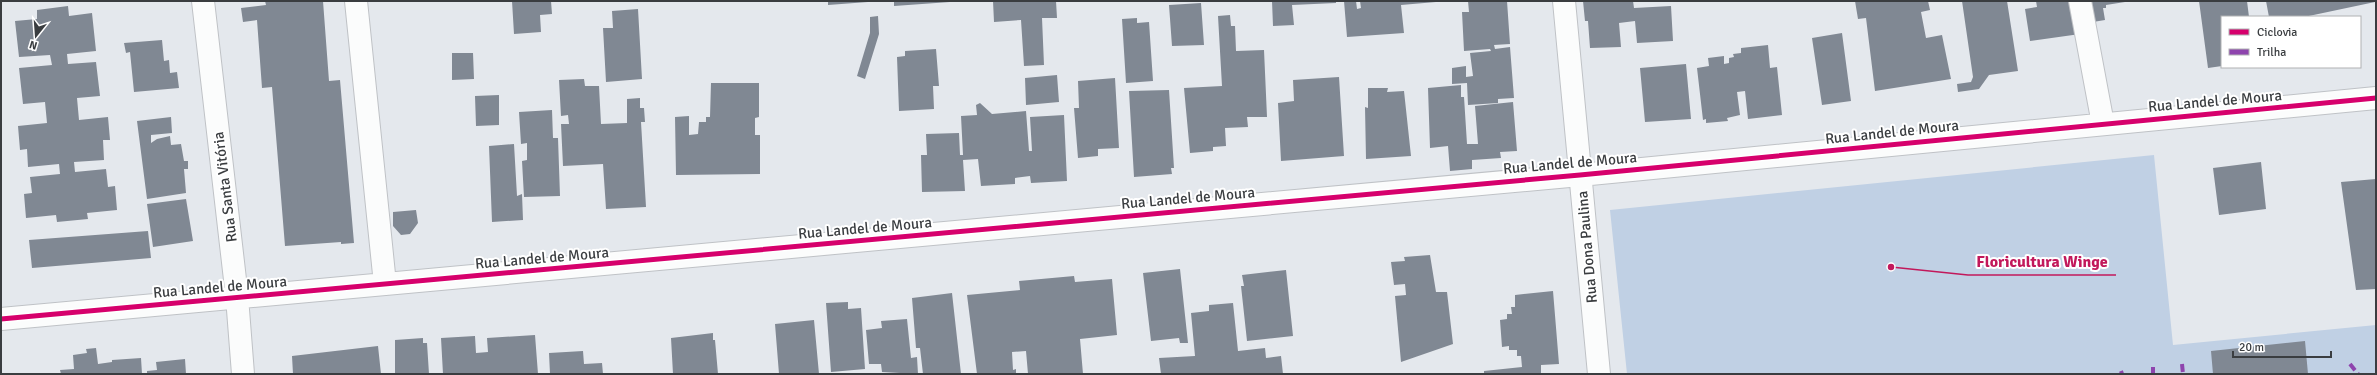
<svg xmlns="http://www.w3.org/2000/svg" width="2377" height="375" viewBox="0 0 2377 375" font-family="Signika,sans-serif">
	<rect width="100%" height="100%" fill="#e4e8ed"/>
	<path fill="#c0d0e4" d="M2154 155 2173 345 2376 325V374H1627L1610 210Z"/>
	<path fill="#808893" d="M265 1H323L329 81 340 80 354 243 341 244V242L285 246 272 87 262 88 257 20 243 22 241 8 266 5Z
		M512 1H551L552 14 540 15 541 32 514 34Z
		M828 1H868V2L828 5Z
		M894 1H950V2L894 6Z
		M993 1H1056L1057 18H1042L1044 65 1024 66 1021 20 994 22Z
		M1272 1H1336V3L1292 5 1294 25 1273 26Z
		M1344 1H1356L1357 9 1361 8 1360 1 1436 2 1401 5 1404 33 1347 37Z
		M1468 1H1507L1510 44 1494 45 1495 49 1510 47 1514 98 1498 99V103L1468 105 1467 83 1452 84V68L1466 66V77L1473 76 1470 53 1491 51 1490 49 1464 51 1462 12H1469Z
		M1583 1H1633L1634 8 1671 6 1673 41 1637 43 1635 21 1619 23 1621 47 1590 48 1588 21H1585Z
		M1855 1H1928L1930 10 1921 12 1926 38 1942 35 1951 79 1875 91 1866 18 1858 19Z
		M1962 1H2007L2018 71 1989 75 1979 89 1958 92 1957 84 1971 82 1973 77Z
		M2036 1H2075L2080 34 2030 41 2025 9 2037 7Z
		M2084 1H2125V2L2106 5V8H2103L2105 20 2087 23Z
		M2199 1H2247L2249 17H2222V66L2208 68Z
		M2266 1H2375V2L2304 17H2269Z
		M1201 3 1204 45 1172 46 1169 5Z
		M68 6 69 16 92 13 96 51 67 54 68 64 96 62 100 96 77 98 79 120 108 117 110 140H103L104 160 74 162 75 172 106 169 108 187 115 186 117 210 87 213 88 219 57 222 56 215 26 218 24 194 32 193 30 177 60 174 59 164 28 167 27 149 20 150 18 126 47 123 45 102 23 104 19 68 52 65 50 55 19 57 15 21 37 19V10Z
		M638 9 642 79 606 82 603 28H613L612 11Z
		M1230 15 1231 26H1235L1236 51 1264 50 1267 117H1247L1248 127 1225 128 1226 146 1213 147V151L1190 153 1184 88 1222 86 1218 16Z
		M878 16 879 34 865 79 857 76 870 33V17Z
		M1137 18V23L1149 22 1153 81 1126 83 1122 19Z
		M1842 33 1851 101 1822 105 1812 38Z
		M162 40 164 61 169 60 170 73 177 72 179 88 134 92 130 52 126 53 124 43Z
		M1768 45 1770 68 1777 67 1782 115 1748 119 1745 91 1737 92 1740 115 1727 118 1728 121 1706 123V119L1703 120 1697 68 1709 66 1708 58 1724 56V64L1729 63V58L1734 57 1733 54 1741 53V48Z
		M936 49 939 86H933L934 109 899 111 897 57 905 56V51Z
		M452 53H473L474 79 452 80Z
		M1686 64 1691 119 1645 122 1640 68Z
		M1057 75 1059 102 1026 105 1025 78Z
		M1339 77 1344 156 1281 161 1278 103 1294 101 1293 80Z
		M1115 78 1119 148 1098 149V156L1078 158 1074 108H1079L1078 81Z
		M584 79 585 86H599L601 124 627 123V99L640 98V108H644L645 122H641L646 207 606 209 603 164 563 166 561 124H569L568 115 561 116 559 80Z
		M711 83H759V117L755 118V135H760V174L676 175 675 117 689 116V135L698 134 699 122H706V117H710Z
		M1461 85V97H1464L1467 144H1478L1475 106 1513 102 1517 151 1500 152 1501 158 1472 160V169L1450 171 1448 146 1430 148 1428 88Z
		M1368 88H1388L1387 92 1404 91 1411 156 1366 159 1365 107 1368 108Z
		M1169 90 1174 168H1171L1172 174 1134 177 1129 91Z
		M499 95V125L476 126 475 96Z
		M980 103 992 114 1026 111 1029 151H1032L1030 117 1064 115 1067 181 1031 183 1030 176 1015 178V184L981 186 978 159 963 160 965 191 922 192 921 155H927L926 134 959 133 960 155H963L961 116 977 115 976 105Z
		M552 110 553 138H558L560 196 524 197 522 161 527 160V143L521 144 519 112Z
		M171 117 172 133 151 135V143L157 139 170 136 171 145 181 144 184 161H188V169H184L186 193 147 199 137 121Z
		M514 144 517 196 522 194 523 220 492 222 489 146Z
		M2261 162 2266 209 2219 215 2213 168Z
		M2376 179V289L2356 290 2341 182Z
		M186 199 193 241 153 247 147 204Z
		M416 210 418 223 410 234 401 235 393 226V212Z
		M148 231 151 258 32 268 29 240Z
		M1430 255 1436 292H1447L1453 344 1401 362 1395 296 1406 295 1405 284 1394 285 1391 262 1405 261 1404 257Z
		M1180 269 1188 343H1180L1179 338 1151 341 1143 273Z
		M1286 270 1293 336 1247 341 1241 286H1244L1242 275Z
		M1074 276 1075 282 1112 279 1117 335 1080 339 1083 374H1028L1026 351 1012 352 1013 370 1016 369V374H977L967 295 1020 290 1019 281Z
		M1553 291 1559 364 1541 365V374H1484V371L1522 367 1521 356H1517V350H1509V346L1502 347 1500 320 1507 319V314H1512L1511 307H1515V295Z
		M952 293 961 374H923L920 348H916L912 298Z
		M848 302V309L861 308 865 369 831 372 826 303Z
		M1233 303 1238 351 1265 348 1266 358 1281 356 1283 374H1161L1159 358 1195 356 1191 313 1209 311V305Z
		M907 319 911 358 917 357 918 374 882 372 881 364H869L866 330 882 328 881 321Z
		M814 320 819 374H779L775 324Z
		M713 333V340H715L718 374H673L671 338Z
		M535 335 538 374H443L441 338 475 336 476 353 488 352 487 338Z
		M423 338V343H427L429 374H395V340Z
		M2305 341 2308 374H2213L2211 351Z
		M378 346 381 374H293L292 356Z
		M96 348 98 364 112 362V360L141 358 142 374H61L60 370 74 369 73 355 87 353 86 349Z
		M583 351 584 364 602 363 603 374H550L549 353Z
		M185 359 186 374H147V371L157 370 156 362Z"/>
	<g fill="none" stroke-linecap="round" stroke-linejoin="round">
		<defs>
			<path id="minor" d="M203 1 237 297 243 374
				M356 1 385 284
				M1564 1 1599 374
				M2080 1 2103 124
				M1 319 1580 175 2376 98"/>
		</defs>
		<use href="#minor" stroke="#bfc2c6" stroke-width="24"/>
		<use href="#minor" stroke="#fbfcfc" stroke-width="22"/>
		<path stroke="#8e44ad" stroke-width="4" stroke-dasharray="8 4" stroke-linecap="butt" d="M2182 364 2183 374
			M2350 364 2358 374
			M2153 367V374
			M2121 371 2122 374"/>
		<defs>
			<path id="cycleway" d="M1 319 1580 175 2376 98"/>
		</defs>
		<use href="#cycleway" stroke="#fff" stroke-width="8"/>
		<use href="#cycleway" stroke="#d6006c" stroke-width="5"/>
	</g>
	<g text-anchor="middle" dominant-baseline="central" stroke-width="4" stroke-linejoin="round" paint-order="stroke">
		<g font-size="15" fill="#3a3d40" stroke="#fff">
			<text transform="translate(2215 101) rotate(-5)">Rua Landel de Moura</text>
			<text transform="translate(1892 132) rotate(-6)">Rua Landel de Moura</text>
			<text transform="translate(1570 163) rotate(-5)">Rua Landel de Moura</text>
			<text transform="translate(225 187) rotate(-97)">Rua Santa Vitória</text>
			<text transform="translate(1188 198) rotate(-5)">Rua Landel de Moura</text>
			<text transform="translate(865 228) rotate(-5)">Rua Landel de Moura</text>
			<text transform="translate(1587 247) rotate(-95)">Rua Dona Paulina</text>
			<text transform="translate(542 258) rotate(-5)">Rua Landel de Moura</text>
			<text transform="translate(220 287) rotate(-5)">Rua Landel de Moura</text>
		</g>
	</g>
	<path fill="none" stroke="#c2185b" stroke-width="1.5" d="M1891 267L1968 275H2116"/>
	<circle fill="#c2185b" stroke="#fff" stroke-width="1.5" cx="1891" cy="267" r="4"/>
	<g font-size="16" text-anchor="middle" font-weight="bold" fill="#c2185b" stroke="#fff" stroke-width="4" stroke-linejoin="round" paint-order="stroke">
		<text x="2042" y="267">Floricultura Winge</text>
	</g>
	<rect width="2377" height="375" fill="none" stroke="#3a3d40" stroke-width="4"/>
	<rect x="2221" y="16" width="140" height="52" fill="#ffffff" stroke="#b0b1b3"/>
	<rect x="2229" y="29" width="20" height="6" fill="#d6006c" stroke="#b0b1b3"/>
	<text x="2257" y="36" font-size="12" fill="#3a3d40">Ciclovia</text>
	<rect x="2229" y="49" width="20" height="6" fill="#8e44ad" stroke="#b0b1b3"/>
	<text x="2257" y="56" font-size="12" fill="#3a3d40">Trilha</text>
	<g transform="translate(36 36) rotate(197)" stroke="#ffffff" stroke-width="3" paint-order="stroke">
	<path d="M0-3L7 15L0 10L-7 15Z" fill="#3a3d40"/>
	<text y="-6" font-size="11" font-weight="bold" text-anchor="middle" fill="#3a3d40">N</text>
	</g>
	<path d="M2233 351v6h98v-6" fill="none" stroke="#3a3d40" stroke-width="2"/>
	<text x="2239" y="351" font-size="12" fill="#3a3d40" stroke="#ffffff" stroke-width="3" paint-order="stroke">20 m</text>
</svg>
